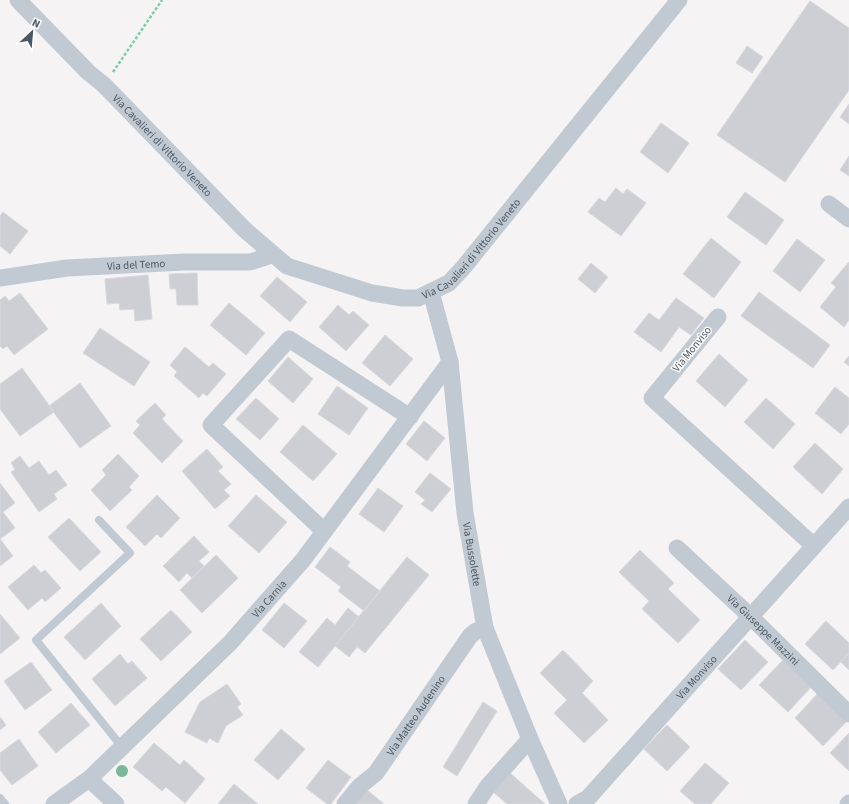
<svg xmlns="http://www.w3.org/2000/svg" width="849" height="804" viewBox="0 0 849 804" font-family="'Source Sans 3',sans-serif">
	<rect width="100%" height="100%" fill="#f5f3f3"/>
	<path fill="#cdcfd5" stroke="#d7d9de" d="M810 1 849 28V90L785 182 717 135Z
		M747 46 763 57 752 73 736 63Z
		M849 104V124L840 117Z
		M661 123 689 143 668 173 640 152Z
		M849 156V176L840 170Z
		M616 188 623 194 627 189 646 203 621 236 588 212 599 198 605 202Z
		M745 192 784 220 766 245 727 217Z
		M3 212 28 231 10 254 0 246V216Z
		M711 238 741 262 714 298 683 274Z
		M797 239 825 260 800 292 773 271Z
		M849 262V320L844 327 820 307 836 287 831 283Z
		M591 263 608 277 595 293 578 279Z
		M197 273 198 305H177L176 289H170L169 274Z
		M148 275 152 319 135 321 134 309 120 310 119 303 107 304 105 279Z
		M277 277 307 302 290 322 260 296Z
		M759 292 830 345 813 368 741 316Z
		M20 293 48 329 14 355 7 346 3 349 0 346V300L5 296 9 301Z
		M676 298 704 318 691 335 679 327 661 352 634 332 649 313 659 320Z
		M229 303 265 333 246 355 210 325Z
		M338 305 349 315 353 311 369 325 346 351 319 327Z
		M100 328 150 362 134 386 83 353Z
		M385 335 413 359 390 386 362 363Z
		M185 347 209 367 213 363 226 374 207 396 203 393 199 398 174 376 177 372 170 365Z
		M719 354 748 380 725 407 696 381Z
		M849 356V366L844 362Z
		M288 357 313 379 293 403 268 381Z
		M22 368 54 412 20 436 0 409V384Z
		M80 383 111 426 80 448 49 406Z
		M337 386 368 408 349 435 318 414Z
		M835 387 849 398V424L841 434 815 413Z
		M256 398 279 419 260 440 236 419Z
		M766 398 795 424 773 449 744 422Z
		M155 403 166 415 162 419 183 441 162 463 133 433 140 425 136 421Z
		M424 421 445 438 427 461 406 444Z
		M303 425 337 454 313 481 280 452Z
		M815 443 843 469 822 494 793 467Z
		M207 449 223 467 218 471 231 484 224 490 230 496 215 509 182 471Z
		M118 454 139 476 129 487 132 490 110 511 91 490 106 475 102 470Z
		M20 456 29 468 39 461 49 475 56 470 67 485 54 494 57 499 39 512 11 472 15 469 11 463Z
		M430 473 451 489 432 512 421 504 425 500 415 492Z
		M0 483 15 503 3 512 15 528 0 539 13 556 0 566Z
		M378 488 403 506 384 532 359 514Z
		M157 495 180 518 161 538 157 534 145 546 126 527Z
		M256 495 287 522 259 553 228 526Z
		M69 518 101 552 80 571 48 537Z
		M194 536 209 552 199 561 204 566 192 578 187 573 179 582 163 566Z
		M330 547 350 562 347 566 380 591 364 611 338 591 341 587 315 567Z
		M640 550 674 583 668 589 700 620 678 643 642 609 649 601 619 572Z
		M216 555 238 578 202 613 180 590Z
		M407 557 429 575 365 653 357 647 349 657 335 646Z
		M34 565 41 573 45 570 61 588 45 602 42 598 28 610 8 587Z
		M101 603 121 626 85 660 64 637Z
		M284 603 307 621 284 648 262 630Z
		M348 608 359 617 318 667 299 652 327 618 335 625Z
		M171 610 192 632 161 661 140 639Z
		M0 614 20 638 0 654Z
		M826 621 849 643V653L833 670 805 644Z
		M745 640 768 662 741 690 718 669Z
		M563 650 593 681 582 693 608 720 584 743 554 713 567 700 540 673Z
		M849 653V670L841 662Z
		M120 654 128 664 132 661 147 678 115 706 92 679Z
		M785 658 813 685 788 712 759 685Z
		M31 662 52 690 25 710 4 681Z
		M227 684 241 704 237 707 243 715 226 726 218 743 209 738 207 743 185 732 200 702Z
		M820 691 849 719 823 746 795 718Z
		M483 702 497 711 457 776 443 767Z
		M71 703 90 725 56 753 38 732Z
		M0 717 6 725 0 730Z
		M667 725 690 747 667 771 644 749Z
		M281 729 305 749 278 780 254 760Z
		M849 733V771L830 753Z
		M19 739 38 766 12 785 0 770V753Z
		M154 743 180 765 184 760 205 779 185 803 166 787 162 791 133 767Z
		M328 760 351 777 331 804H327L306 788Z
		M705 763 729 783 711 804H695L680 791Z
		M509 772 545 804H507L492 791Z
		M234 784 258 804H218Z
		M366 789 384 804H353Z"/>
	<g fill="none" stroke-linecap="round" stroke-linejoin="round">
		<path stroke="#7ad0a6" stroke-width="2.5" stroke-dasharray="3 2" stroke-linecap="butt" d="M113 72 162 0"/>
		<path stroke="#c1cad2" stroke-width="8" d="M99 520 130 553 36 640 122 747
			M0 798 5 804"/>
		<g stroke="#c1cad2" stroke-width="17">
			<path id="s1" d="M18 0 88 72 104 85 244 229 287 266 372 293 403 298H418L449 283 463 268 679 0"/>
			<path d="M829 204 849 219"/>
			<path id="s2" d="M0 278 67 268 184 262H250L272 255"/>
			<path id="s3" d="M431 292 450 362 465 513 485 628 530 739 559 804"/>
			<path d="M718 317 652 398 814 546"/>
			<path d="M324 531 211 425 289 339 410 417"/>
			<path id="s4" d="M677 548 751 617 849 714"/>
			<path d="M89 779 116 804"/>
			<path id="s5" d="M54 804 89 779 230 643 303 560 450 362"/>
			<path id="s6" d="M345 804 360 786 376 773 470 636 476 631 485 628"/>
			<path d="M476 804 488 786 530 739"/>
			<path id="s7" d="M577 804 588 798 849 507"/>
			<path d="M848 804 849 803"/>
		</g>
	</g>
	<circle fill="#7bb799" cx="122" cy="771" r="6"/>
	<g text-anchor="middle" dominant-baseline="central" stroke-width="3" stroke-linejoin="round" paint-order="stroke">
		<g font-size="11" fill="#4a5661" stroke="#fff">
			<text stroke="none"><textPath href="#s1" startOffset="205">Via Cavalieri di Vittorio Veneto</textPath></text>
			<text stroke="none"><textPath href="#s1" startOffset="588">Via Cavalieri di Vittorio Veneto</textPath></text>
			<text stroke="none"><textPath href="#s2" startOffset="137">Via del Temo</textPath></text>
			<text transform="translate(692 349) rotate(-51)">Via Monviso</text>
			<text stroke="none"><textPath href="#s3" startOffset="266">Via Bussolette</textPath></text>
			<text stroke="none"><textPath href="#s5" startOffset="298">Via Carnia</textPath></text>
			<text stroke="none"><textPath href="#s4" startOffset="119">Via Giuseppe Mazzini</textPath></text>
			<text stroke="none"><textPath href="#s7" startOffset="175">Via Monviso</textPath></text>
			<text stroke="none"><textPath href="#s6" startOffset="114">Via Matteo Audenino</textPath></text>
		</g>
	</g>
	<g transform="translate(32 32) rotate(26)" stroke="#ffffff" stroke-width="3" paint-order="stroke">
	<path d="M0-3L7 15L0 10L-7 15Z" fill="#4a5661"/>
	<text y="-6" font-size="11" font-weight="bold" text-anchor="middle" fill="#4a5661">N</text>
	</g>
</svg>
